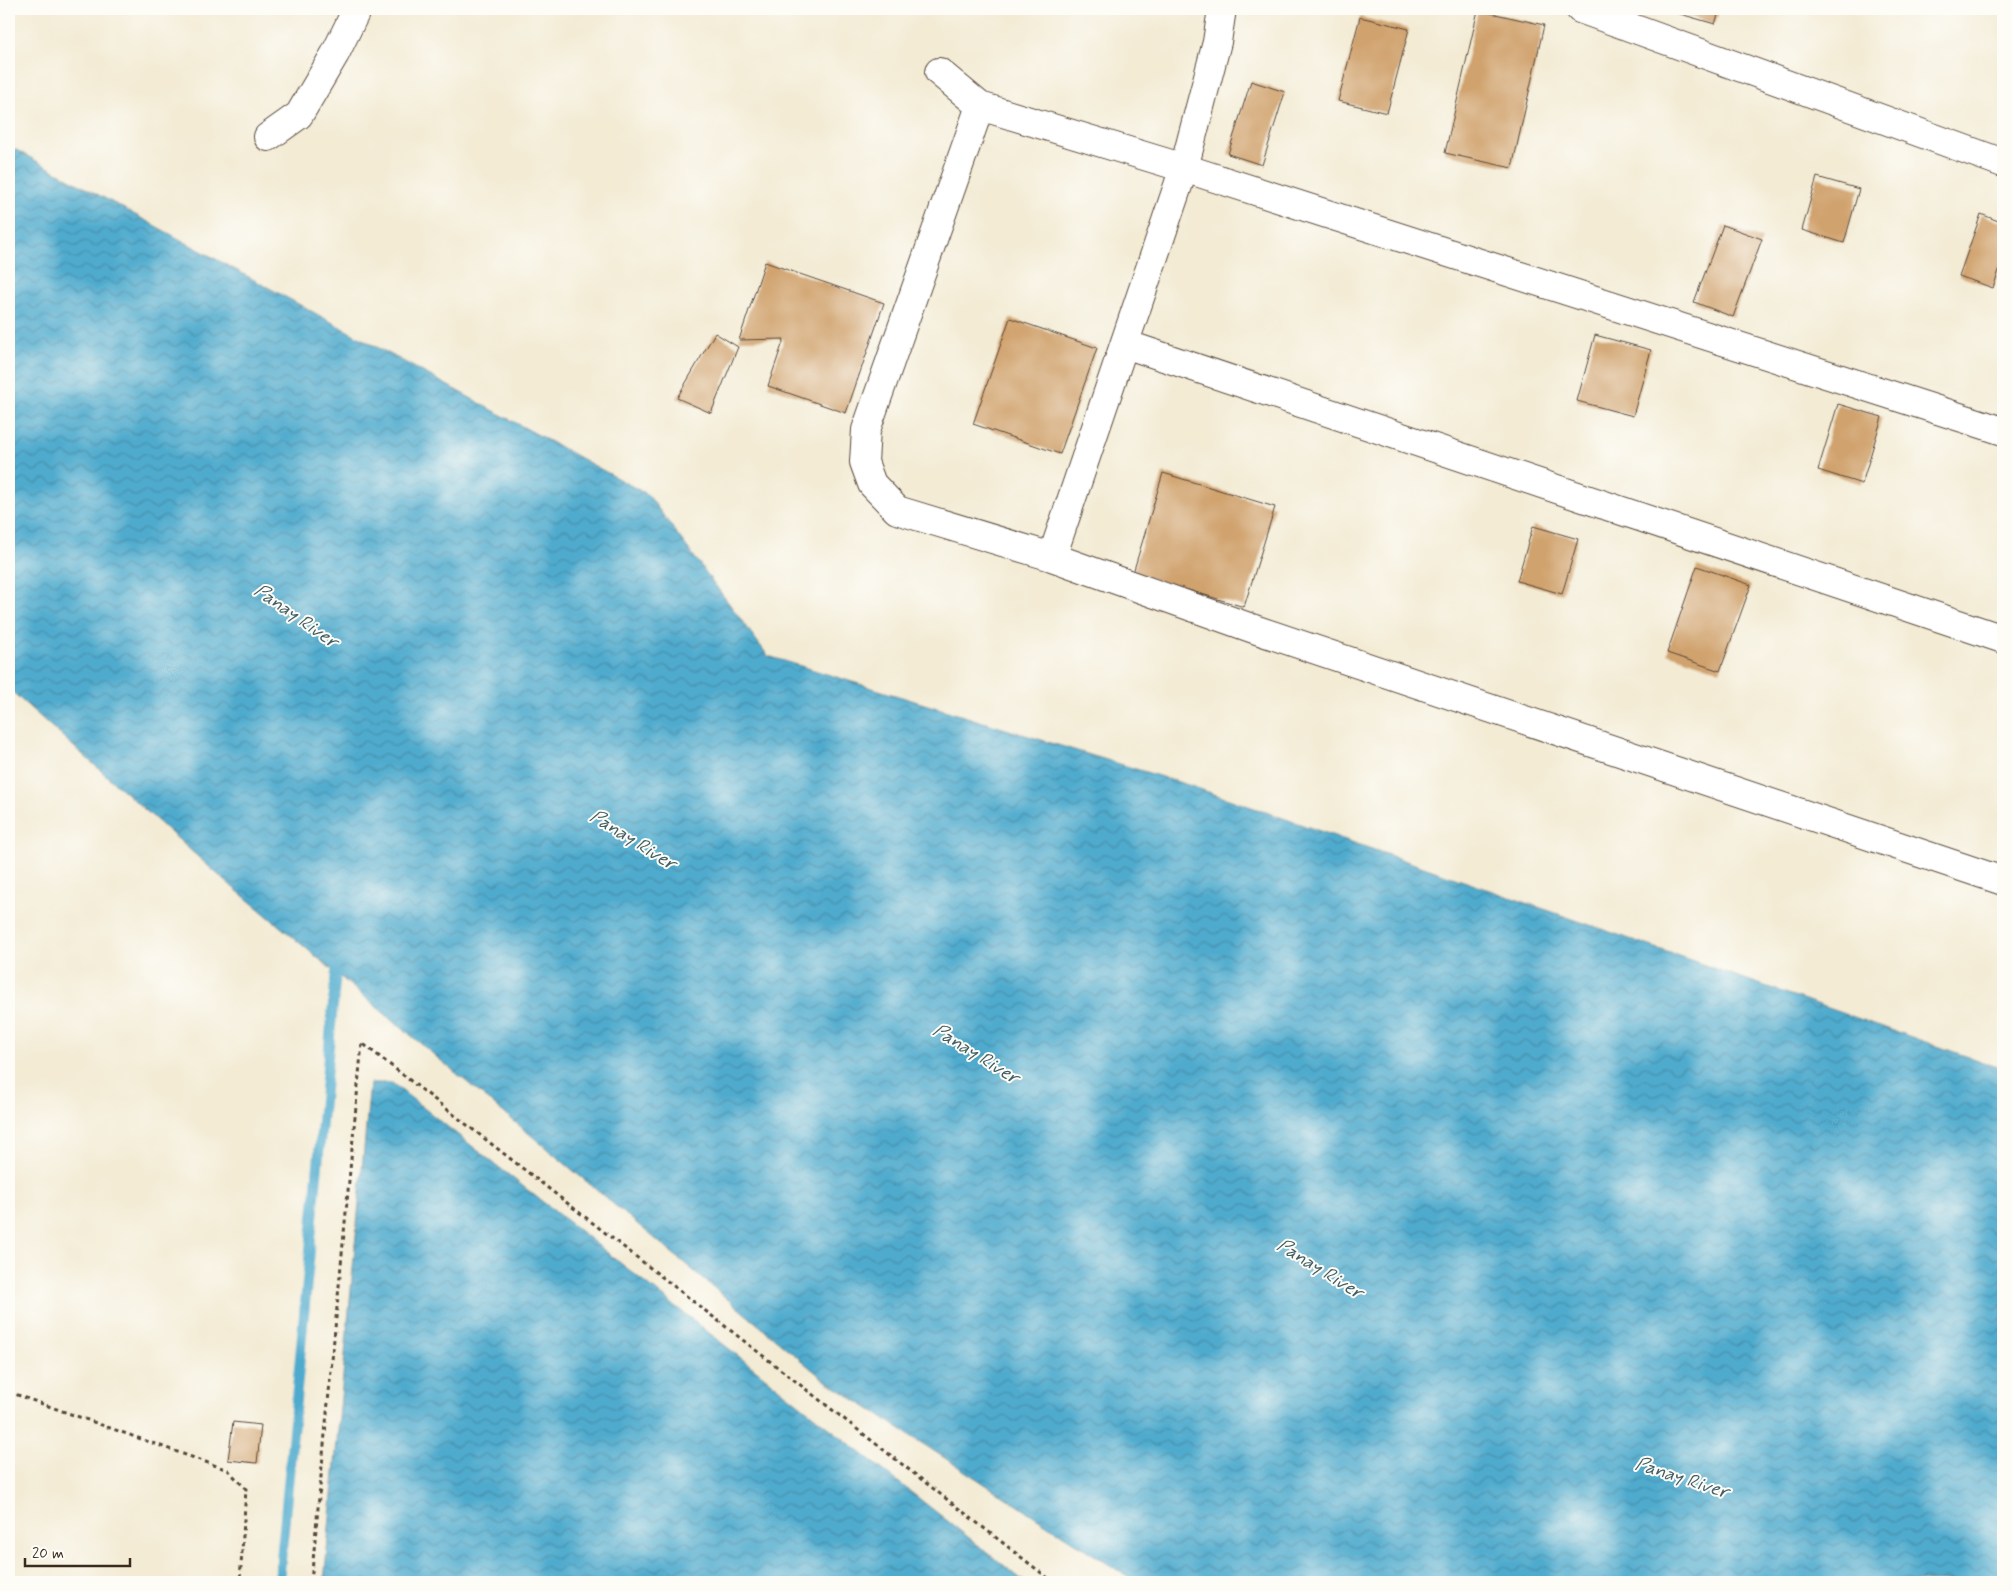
<svg xmlns="http://www.w3.org/2000/svg" width="2012" height="1591" viewBox="0 0 2012 1591" font-family="Mynerve,sans-serif">
	<defs>
		<pattern id="water-waves" width="16" height="10" patternUnits="userSpaceOnUse" patternTransform="scale(1.25)"><rect width="16" height="10" fill="#50abce"/><path d="M0 5q4-4 8 0t8 0" fill="none" stroke="#448ba7"/></pattern>
	</defs>
	<rect width="100%" height="100%" fill="#fdfcf7"/>
	<filter id="ink" filterUnits="userSpaceOnUse"><feTurbulence type="fractalNoise" baseFrequency=".02" numOctaves="2"/><feDisplacementMap in="SourceGraphic" scale="10" xChannelSelector="R" yChannelSelector="G"/><feConvolveMatrix kernelMatrix="1 2 1 2 8 2 1 2 1" color-interpolation-filters="sRGB"/></filter>
	<filter id="wash" filterUnits="userSpaceOnUse"><feTurbulence type="fractalNoise" baseFrequency=".0096" numOctaves="4" result="noise"/><feDisplacementMap in="SourceGraphic" scale="20" xChannelSelector="R" yChannelSelector="G"/><feGaussianBlur stdDeviation="1.12" result="paint"/><feColorMatrix in="noise" values="0 0 0 0 0 0 0 0 0 0 0 0 0 0 0 0 0 1.4 0 .05"/><feComposite in="paint" operator="in"/></filter>
	<g filter="url(#wash)">
		<rect width="100%" height="100%" fill="#f3ebd4"/>
		<path fill="url(#water-waves)" stroke="#466a76" d="M9 146 648 495 768 656 1188 785 2003 1069V1582H1136L826 1381 223 879 9 689Z
			M370 1083H392L1025 1582H324Z"/>
		<g fill="none" stroke-linecap="round" stroke-linejoin="round">
			<path stroke="#50abce" stroke-width="10" d="M279 1582 336 972"/>
		</g>
		<g id="blocks">
			<path fill="#d0a26d" d="M1663 9H1720L1715 24Z
				M1478 10 1544 25 1512 168 1445 153Z
				M1360 17 1409 29 1387 113 1338 101Z
				M1251 81 1285 92 1262 165 1228 154Z
				M1817 177 1859 189 1844 243 1802 230Z
				M1981 214 2003 223V259L1993 288 1959 276Z
				M1723 225 1762 239 1733 317 1694 302Z
				M765 262 884 303 846 413 768 386 784 339 739 340Z
				M1010 318 1097 348 1060 454 973 424Z
				M715 333 738 347 711 413 677 398Z
				M1595 335 1651 350 1633 416 1577 401Z
				M1838 404 1882 417 1862 484 1818 470Z
				M1163 473 1275 507 1244 607 1133 573Z
				M1533 526 1578 539 1562 594 1517 581Z
				M1697 566 1751 585 1720 671 1667 653Z
				M233 1422 261 1425 257 1463 228 1460Z"/>
		</g>
	</g>
	<g filter="url(#ink)">
		<use href="#blocks" fill-opacity="0" stroke="#574739" stroke-width="1"/>
		<g fill="none" stroke-linecap="round" stroke-linejoin="round">
			<defs>
				<path id="minor" d="M1580 9 2003 163
					M939 72 980 106 1184 168 2003 431
					M980 106 866 430 864 462 872 484 897 510 1052 557 1254 629 2003 881
					M268 137 299 115 335 54 357 9
					M1125 344 2003 639
					M1052 557 1184 168 1217 42 1222 9"/>
			</defs>
			<use href="#minor" stroke="#574739" stroke-width="30"/>
			<path stroke="#574739" stroke-width="3" stroke-dasharray="4 4" stroke-linecap="butt" d="M9 1392 228 1470 246 1489 240 1582
				M311 1582 362 1043 1053 1582"/>
			<use href="#minor" stroke="#fff" stroke-width="28"/>
		</g>
	</g>
	<g text-anchor="middle" dominant-baseline="central" stroke-width="4" stroke-linejoin="round" paint-order="stroke">
		<g font-size="19" font-style="italic" fill="#435e64" stroke="#fdfcf7">
			<text transform="translate(296 616) rotate(35)">Panay River</text>
			<text transform="translate(633 840) rotate(32)">Panay River</text>
			<text transform="translate(976 1054) rotate(32)">Panay River</text>
			<text transform="translate(1320 1269) rotate(32)">Panay River</text>
			<text transform="translate(1682 1478) rotate(18)">Panay River</text>
		</g>
	</g>
	<rect width="2012" height="1591" fill="none" stroke="#fdfcf7" stroke-width="30"/>
	<path d="M25 1558v8h105v-8" fill="none" stroke="#3b2a1e" stroke-width="2.5"/>
	<text x="32" y="1558" font-size="15" fill="#3b2a1e" stroke="#fdfcf7" stroke-width="4" paint-order="stroke">20 m</text>
</svg>
